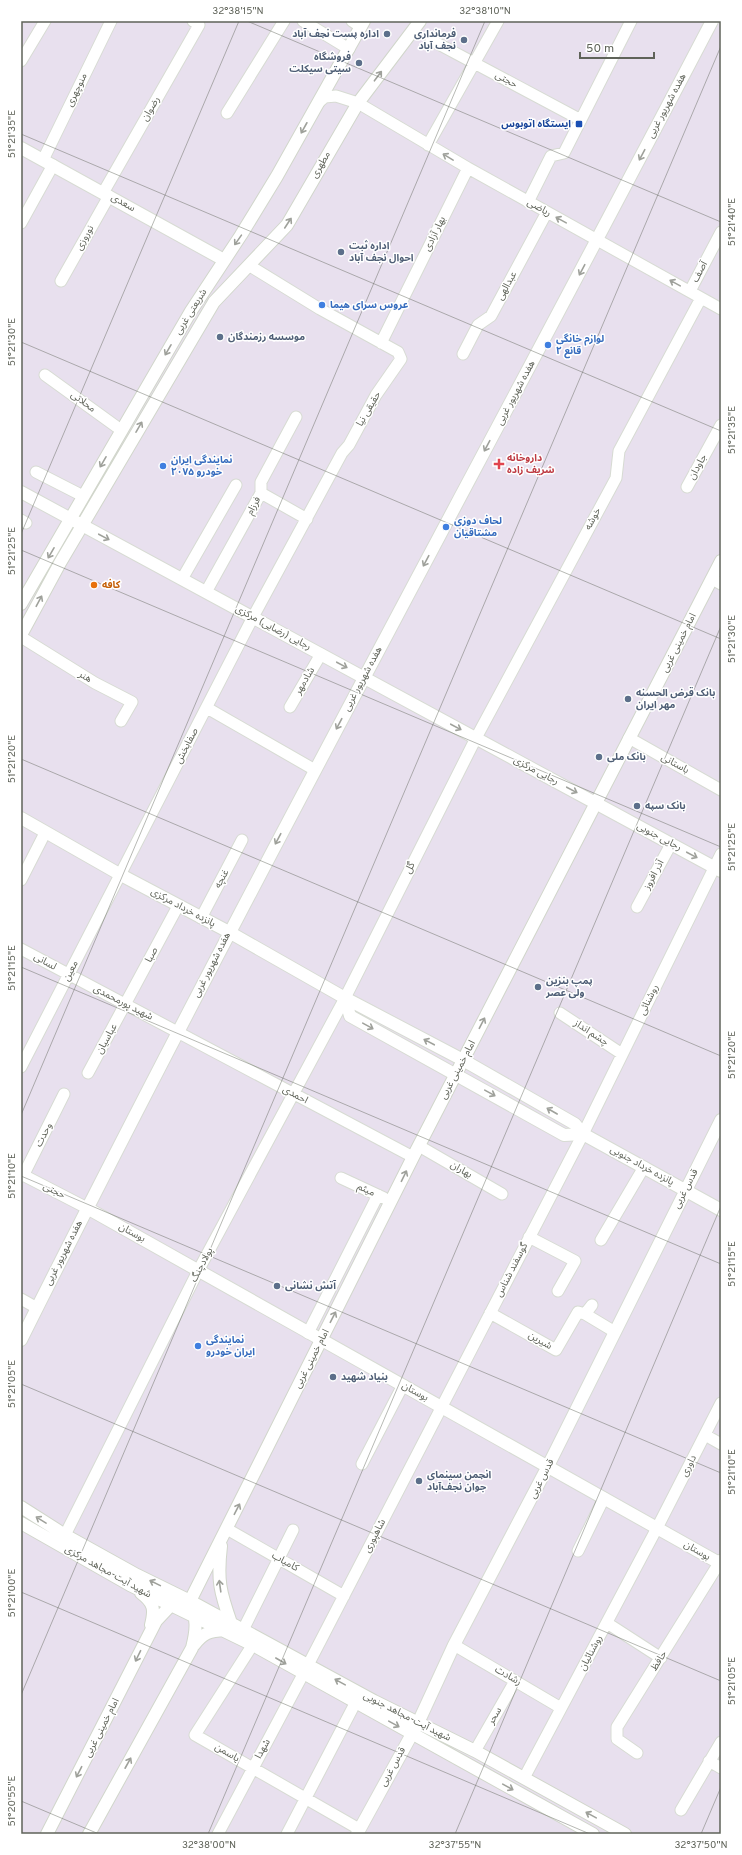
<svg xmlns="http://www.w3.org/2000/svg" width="742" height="1855" viewBox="0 0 742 1855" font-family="Overpass,'Noto Sans Arabic',sans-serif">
	<rect width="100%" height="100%" fill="#e8e0ee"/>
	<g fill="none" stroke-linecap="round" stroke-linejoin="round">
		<defs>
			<path id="minor" d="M303 21 349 49
				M352 21 361 27
				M431 40 581 120
				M21 61 45 21
				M319 102 325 97 336 96 358 103 468 168 721 309
				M227 113 284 21
				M428 145 498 21
				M43 160 111 21
				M103 193 199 25 193 21
				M528 202 551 156 564 153 631 21
				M21 223 53 165
				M61 281 109 196
				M690 291 721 232
				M381 343 468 168
				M463 354 478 325 491 316 547 212
				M45 375 121 430
				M36 472 83 496
				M687 487 721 425
				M261 493 307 519
				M21 520 26 523
				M182 579 236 485
				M712 579 721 584
				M206 592 261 493V482L296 417
				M21 637 95 683 132 702 121 721
				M290 707 321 654
				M207 708 315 770
				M629 738 721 790
				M21 880 45 833
				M637 907 671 844
				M201 918 242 840
				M21 949 413 1157
				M560 1013 622 1054
				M21 1067 253 617 342 453 349 445 376 395 401 359 398 352 320 309 250 266
				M88 1073 178 906
				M419 1146 502 1194
				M21 1174 87 1208
				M23 1176 64 1094
				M341 1178 384 1198
				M529 1237 575 1261 558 1291
				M601 1240 644 1167
				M21 1299 37 1308
				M490 1313 556 1350 578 1312 585 1314 592 1305
				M585 1314 615 1332
				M308 1333 378 1195
				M705 1435 721 1444
				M362 1464 403 1385
				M227 1529 344 1596
				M65 1535 198 1271 345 998 476 738 616 478 619 451 701 298
				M578 1551 604 1498
				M607 1623 661 1658
				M243 1630 293 1530
				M257 1638 195 1735 359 1829
				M454 1645 561 1708
				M475 1751 515 1681
				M637 1753 617 1739V1727L721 1560
				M709 1761 721 1768
				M524 1778 657 1528 721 1403
				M681 1810 721 1742
				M218 1834 308 1665 583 1134 721 854
				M287 1834 360 1694"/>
			<path id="tertiary" d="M21 148 224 260
				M21 492 721 871
				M21 818 121 875 229 932 345 998 463 1060 575 1124 583 1134 721 1210
				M345 998 350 1016 564 1135 583 1134
				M87 1208 721 1564
				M21 1340C243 896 482 461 712 21
				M357 1834 418 1723 454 1645 548 1466 721 1120"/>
			<path id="secondary" d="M21 604 191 311 241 235 277 176 364 21
				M21 635 60 563 214 302 287 225 358 103 420 21
				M21 1507 65 1535 137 1575 190 1601 374 1701 475 1751 625 1834
				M21 1523 130 1585 253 1645 593 1834
				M221 1546C217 1580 220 1592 231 1623
				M141 1593C154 1603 155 1609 151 1625
				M194 1645C203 1633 209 1631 225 1630
				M47 1834 156 1621 171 1605 177 1604
				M89 1834 192 1648C197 1628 197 1620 190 1601L413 1157 721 561"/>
		</defs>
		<use href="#minor" stroke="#d7dbd3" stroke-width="13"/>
		<use href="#tertiary" stroke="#d7dbd3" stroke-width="14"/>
		<use href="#secondary" stroke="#d1d6cb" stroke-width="14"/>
		<use href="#minor" stroke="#fff" stroke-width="11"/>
		<use href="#tertiary" stroke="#fff" stroke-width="12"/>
		<use href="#secondary" stroke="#fff" stroke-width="12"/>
	</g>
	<defs><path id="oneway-shaft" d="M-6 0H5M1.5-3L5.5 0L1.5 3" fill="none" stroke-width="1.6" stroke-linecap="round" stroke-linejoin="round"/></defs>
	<g stroke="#9fa19b">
		<use href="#oneway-shaft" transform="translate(378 76) rotate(-53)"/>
		<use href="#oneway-shaft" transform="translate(304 128) rotate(119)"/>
		<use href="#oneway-shaft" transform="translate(642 155) rotate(118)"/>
		<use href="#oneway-shaft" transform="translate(448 157) rotate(-149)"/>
		<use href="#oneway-shaft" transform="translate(561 220) rotate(-151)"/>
		<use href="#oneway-shaft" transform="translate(288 223) rotate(-57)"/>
		<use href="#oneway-shaft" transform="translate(238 240) rotate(125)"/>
		<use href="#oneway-shaft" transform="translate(582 270) rotate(118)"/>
		<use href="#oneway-shaft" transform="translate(675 283) rotate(-151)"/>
		<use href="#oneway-shaft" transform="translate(168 350) rotate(120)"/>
		<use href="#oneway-shaft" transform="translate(139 427) rotate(-60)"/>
		<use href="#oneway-shaft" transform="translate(487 446) rotate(118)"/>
		<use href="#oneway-shaft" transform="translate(103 462) rotate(120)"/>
		<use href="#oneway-shaft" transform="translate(104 537) rotate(28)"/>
		<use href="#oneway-shaft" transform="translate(51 553) rotate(120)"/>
		<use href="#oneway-shaft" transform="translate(426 561) rotate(118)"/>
		<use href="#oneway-shaft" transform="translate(39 601) rotate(-62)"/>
		<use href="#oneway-shaft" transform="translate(342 665) rotate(28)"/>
		<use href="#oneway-shaft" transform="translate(339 724) rotate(118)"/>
		<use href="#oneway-shaft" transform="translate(456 727) rotate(28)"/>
		<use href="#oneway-shaft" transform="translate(572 790) rotate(28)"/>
		<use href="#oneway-shaft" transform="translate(278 839) rotate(118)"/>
		<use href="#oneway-shaft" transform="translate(692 855) rotate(28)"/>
		<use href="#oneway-shaft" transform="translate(482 1023) rotate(-63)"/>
		<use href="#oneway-shaft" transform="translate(368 1026) rotate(29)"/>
		<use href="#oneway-shaft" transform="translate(429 1042) rotate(-152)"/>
		<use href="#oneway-shaft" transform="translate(490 1093) rotate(29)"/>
		<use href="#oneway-shaft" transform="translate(552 1111) rotate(-150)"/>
		<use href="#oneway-shaft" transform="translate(404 1176) rotate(-64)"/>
		<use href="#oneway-shaft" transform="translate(333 1317) rotate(-63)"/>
		<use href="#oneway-shaft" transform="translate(237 1509) rotate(-63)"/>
		<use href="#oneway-shaft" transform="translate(41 1520) rotate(-148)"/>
		<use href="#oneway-shaft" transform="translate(155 1583) rotate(-154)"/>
		<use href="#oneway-shaft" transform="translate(220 1586) rotate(-98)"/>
		<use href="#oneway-shaft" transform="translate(138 1656) rotate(116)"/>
		<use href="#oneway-shaft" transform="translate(281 1661) rotate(30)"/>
		<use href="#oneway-shaft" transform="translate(340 1682) rotate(-151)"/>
		<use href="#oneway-shaft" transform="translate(394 1724) rotate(29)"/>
		<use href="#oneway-shaft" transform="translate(128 1763) rotate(-61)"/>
		<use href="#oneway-shaft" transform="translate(79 1772) rotate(117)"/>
		<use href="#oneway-shaft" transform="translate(508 1787) rotate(29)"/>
		<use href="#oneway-shaft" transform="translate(591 1815) rotate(-151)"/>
	</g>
	<path fill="none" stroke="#5f6359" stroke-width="1" stroke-opacity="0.45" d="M247 21 721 222M21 134 721 431M21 342 721 639M21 534 239 21M21 550 721 847M21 759 721 1056M21 967 721 1264M21 1115 485 21M21 1176 721 1473M21 1384 721 1681M21 1592 590 1834M21 1695 721 46M21 1801 99 1834M208 1834 721 626M455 1834 721 1206M701 1834 721 1787"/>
	<g fill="#5c6f8a" stroke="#fff" stroke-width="1.5">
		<circle cx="387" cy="34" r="4"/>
		<circle cx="464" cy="40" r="4"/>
		<circle cx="359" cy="63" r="4"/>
		<circle cx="341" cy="252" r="4"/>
		<circle cx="220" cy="337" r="4"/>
		<circle cx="628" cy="699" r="4"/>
		<circle cx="599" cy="757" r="4"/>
		<circle cx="637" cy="806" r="4"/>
		<circle cx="538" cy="987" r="4"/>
		<circle cx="277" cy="1286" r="4"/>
		<circle cx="333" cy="1377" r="4"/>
		<circle cx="419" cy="1481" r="4"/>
	</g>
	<rect fill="#1a4fb4" stroke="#fff" stroke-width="1.5" x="575" y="120" width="8" height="8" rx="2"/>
	<g fill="#3f7fe0" stroke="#fff" stroke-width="1.5">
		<circle cx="322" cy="305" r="4"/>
		<circle cx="548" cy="345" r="4"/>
		<circle cx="163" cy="466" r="4"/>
		<circle cx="446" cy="527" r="4"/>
		<circle cx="198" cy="1346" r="4"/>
	</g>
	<path fill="#e0444e" stroke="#fff" stroke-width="1.5" d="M497 458h4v4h4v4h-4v4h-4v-4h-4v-4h4z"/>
	<circle fill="#e8710a" stroke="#fff" stroke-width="1.5" cx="94" cy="585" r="4"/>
	<g text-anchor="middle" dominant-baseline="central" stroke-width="3" stroke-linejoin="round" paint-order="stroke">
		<g font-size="10" font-weight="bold" fill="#4e5e75" stroke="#fff" text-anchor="start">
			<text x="379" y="34" text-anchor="end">اداره پست نجف آباد</text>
			<text x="456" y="34" text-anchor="end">فرمانداری<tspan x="456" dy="12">نجف آباد</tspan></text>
			<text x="351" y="57" text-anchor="end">فروشگاه<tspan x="351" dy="12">سيتی سیکلت</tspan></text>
			<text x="349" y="246">اداره ثبت<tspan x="349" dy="12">احوال نجف آباد</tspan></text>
			<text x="228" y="337">موسسه رزمندگان</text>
			<text x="636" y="693">بانک قرض الحسنه<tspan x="636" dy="12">مهر ایران</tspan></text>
			<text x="607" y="757">بانک ملی</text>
			<text x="645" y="806">بانک سپه</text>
			<text x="546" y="981">پمپ بنزین<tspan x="546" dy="12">ولی عصر</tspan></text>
			<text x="285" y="1286">آتش نشانی</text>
			<text x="341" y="1377">بنیاد شهید</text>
			<text x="427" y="1475">انجمن سینمای<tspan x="427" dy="12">جوان نجف‌آباد</tspan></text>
		</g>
		<g font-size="10" fill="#5f6359" stroke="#fff">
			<text transform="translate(506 80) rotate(28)">حجتی</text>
			<text transform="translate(77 90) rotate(-64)">منوچهری</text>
			<text transform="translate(667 106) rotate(-62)">هفده شهریور غربی</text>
			<text transform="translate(151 109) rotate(-60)">رضوان</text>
			<text transform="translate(321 165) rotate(-60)">مطهری</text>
			<text transform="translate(123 203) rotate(29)">سعدی</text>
			<text transform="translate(539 208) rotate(29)">ریاضی</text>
			<text transform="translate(435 234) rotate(-64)">بهار آزادی</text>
			<text transform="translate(85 238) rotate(-61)">نوروزی</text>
			<text transform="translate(700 272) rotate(-62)">آصف</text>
			<text transform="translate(507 286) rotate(-61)">عبدالهی</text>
			<text transform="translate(191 312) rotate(-58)">شریعتی غربی</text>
			<text transform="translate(516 393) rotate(-62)">هفده شهریور غربی</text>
			<text transform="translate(83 402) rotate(36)">محلاتی</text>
			<text transform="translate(369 409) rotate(-60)">حقیقی نیا</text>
			<text transform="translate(698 467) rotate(-61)">جاودان</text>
			<text transform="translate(254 506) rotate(-62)">فرزام</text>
			<text transform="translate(593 519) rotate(-62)">خوشه</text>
			<text transform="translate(273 628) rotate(28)">رجایی (رضایی) مرکزی</text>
			<text transform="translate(679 643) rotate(-63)">امام خمینی غربی</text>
			<text transform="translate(85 677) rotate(32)">هنر</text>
			<text transform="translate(363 679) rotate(-62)">هفده شهریور غربی</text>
			<text transform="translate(305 681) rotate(-60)">شادمهر</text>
			<text transform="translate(187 746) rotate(-63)">صفابخش</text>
			<text transform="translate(675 764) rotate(29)">باستانی</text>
			<text transform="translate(536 771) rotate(28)">رجایی مرکزی</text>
			<text transform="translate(659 837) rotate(28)">رجایی جنوبی</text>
			<text transform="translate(410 868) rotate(-63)">گل</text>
			<text transform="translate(654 875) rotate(-62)">آذر افروز</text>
			<text transform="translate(222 879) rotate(-62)">غنچه</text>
			<text transform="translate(183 908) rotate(28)">پانزده خرداد مرکزی</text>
			<text transform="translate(152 955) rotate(-62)">صبا</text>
			<text transform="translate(45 962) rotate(29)">لسانی</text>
			<text transform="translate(212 965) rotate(-63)">هفده شهریور غربی</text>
			<text transform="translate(71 971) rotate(-63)">معین</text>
			<text transform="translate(649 1000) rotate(-64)">روشنائی</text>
			<text transform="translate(123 1003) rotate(27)">شهید پورمحمدی</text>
			<text transform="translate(591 1033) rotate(33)">چشم انداز</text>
			<text transform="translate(107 1039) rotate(-61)">عباسیان</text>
			<text transform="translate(458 1070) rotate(-62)">امام خمینی غربی</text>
			<text transform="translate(295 1095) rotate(28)">احمدی</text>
			<text transform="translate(44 1135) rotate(-63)">وحدت</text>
			<text transform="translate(642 1166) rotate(29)">پانزده خرداد جنوبی</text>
			<text transform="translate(461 1170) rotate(30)">بهاران</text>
			<text transform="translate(686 1189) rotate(-63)">قدس غربی</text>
			<text transform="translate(366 1190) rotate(25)">میثم</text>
			<text transform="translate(54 1191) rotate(27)">حجتی</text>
			<text transform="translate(132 1233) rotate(29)">بوستان</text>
			<text transform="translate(64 1253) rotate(-63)">هفده شهریور غربی</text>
			<text transform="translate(202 1265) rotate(-62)">پولادچنگ</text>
			<text transform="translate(512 1270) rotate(-63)">گوسفند شناس</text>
			<text transform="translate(540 1341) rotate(30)">شیرین</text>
			<text transform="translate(312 1359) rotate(-63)">امام خمینی غربی</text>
			<text transform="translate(415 1392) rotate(29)">بوستان</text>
			<text transform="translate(689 1466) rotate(-63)">داوری</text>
			<text transform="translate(542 1479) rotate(-63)">قدس غربی</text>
			<text transform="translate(375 1536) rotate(-63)">شاهپوری</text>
			<text transform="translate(697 1551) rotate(30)">بوستان</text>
			<text transform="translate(285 1562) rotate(30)">کامیاب</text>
			<text transform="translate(108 1572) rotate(29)">شهید آیت-مجاهد مرکزی</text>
			<text transform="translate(591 1653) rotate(-62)">روشنائیان</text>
			<text transform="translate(659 1661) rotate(-58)">حافظ</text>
			<text transform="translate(508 1676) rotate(30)">رشادت</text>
			<text transform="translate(495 1716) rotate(-60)">سحر</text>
			<text transform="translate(407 1717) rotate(27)">شهید آیت-مجاهد جنوبی</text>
			<text transform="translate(102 1728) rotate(-63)">امام خمینی غربی</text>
			<text transform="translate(263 1749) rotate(-61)">شهدا</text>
			<text transform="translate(227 1753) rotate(30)">یاسمن</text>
			<text transform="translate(393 1767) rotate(-61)">قدس غربی</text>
		</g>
		<g font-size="10" font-weight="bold" fill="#164399" stroke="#fff" text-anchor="end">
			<text x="571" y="124">ایستگاه اتوبوس</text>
		</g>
		<g font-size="10" font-weight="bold" fill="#366cbe" stroke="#fff" text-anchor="start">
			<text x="330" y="305">عروس سرای هیما</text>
			<text x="556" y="339">لوازم خانگی<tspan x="556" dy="12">قانع ۲</tspan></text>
			<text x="171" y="460">نمایندگی ایران<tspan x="171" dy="12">خودرو ۲۰۷۵</tspan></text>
			<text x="454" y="521">لحاف دوزی<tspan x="454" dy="12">مشتاقیان</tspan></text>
			<text x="206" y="1340">نمایندگی<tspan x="206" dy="12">ایران خودرو</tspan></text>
		</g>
		<g font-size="10" font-weight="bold" fill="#be3a42" stroke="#fff" text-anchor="start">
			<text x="507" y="458">داروخانه<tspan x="507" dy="12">شریف زاده</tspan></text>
		</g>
		<g font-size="10" font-weight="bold" fill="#c56008" stroke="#fff" text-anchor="start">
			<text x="102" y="585">کافه</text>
		</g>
	</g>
	<rect width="742" height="1855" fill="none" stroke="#ffffff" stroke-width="44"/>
	<path d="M580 52v6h74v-6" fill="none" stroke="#5f6359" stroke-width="2"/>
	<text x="586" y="52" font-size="12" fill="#5f6359" stroke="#ffffff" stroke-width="3" paint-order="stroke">50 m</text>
	<rect x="22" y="22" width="698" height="1811" fill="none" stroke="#5f6359" stroke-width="1.5"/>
	<g font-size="10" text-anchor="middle" fill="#5f6359">
		<text x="238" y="14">32°38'15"N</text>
		<text x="485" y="14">32°38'10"N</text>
		<text transform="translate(11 134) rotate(-90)" y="4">51°21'35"E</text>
		<text transform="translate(731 222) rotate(-90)" y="4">51°21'40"E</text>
		<text transform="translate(11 342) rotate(-90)" y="4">51°21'30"E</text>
		<text transform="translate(731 430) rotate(-90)" y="4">51°21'35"E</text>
		<text transform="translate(11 551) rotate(-90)" y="4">51°21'25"E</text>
		<text transform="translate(731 639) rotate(-90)" y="4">51°21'30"E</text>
		<text transform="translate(11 759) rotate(-90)" y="4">51°21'20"E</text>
		<text transform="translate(731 847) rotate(-90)" y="4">51°21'25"E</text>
		<text transform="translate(11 968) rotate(-90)" y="4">51°21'15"E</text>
		<text transform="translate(731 1055) rotate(-90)" y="4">51°21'20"E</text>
		<text transform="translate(11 1176) rotate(-90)" y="4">51°21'10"E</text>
		<text transform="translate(731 1264) rotate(-90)" y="4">51°21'15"E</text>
		<text transform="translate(11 1384) rotate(-90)" y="4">51°21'05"E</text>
		<text transform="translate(731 1472) rotate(-90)" y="4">51°21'10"E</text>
		<text transform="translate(11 1593) rotate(-90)" y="4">51°21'00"E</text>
		<text transform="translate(731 1681) rotate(-90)" y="4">51°21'05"E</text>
		<text transform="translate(11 1801) rotate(-90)" y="4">51°20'55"E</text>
		<text x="209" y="1848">32°38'00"N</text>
		<text x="455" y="1848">32°37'55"N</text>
		<text x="701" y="1848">32°37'50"N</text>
	</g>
</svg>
